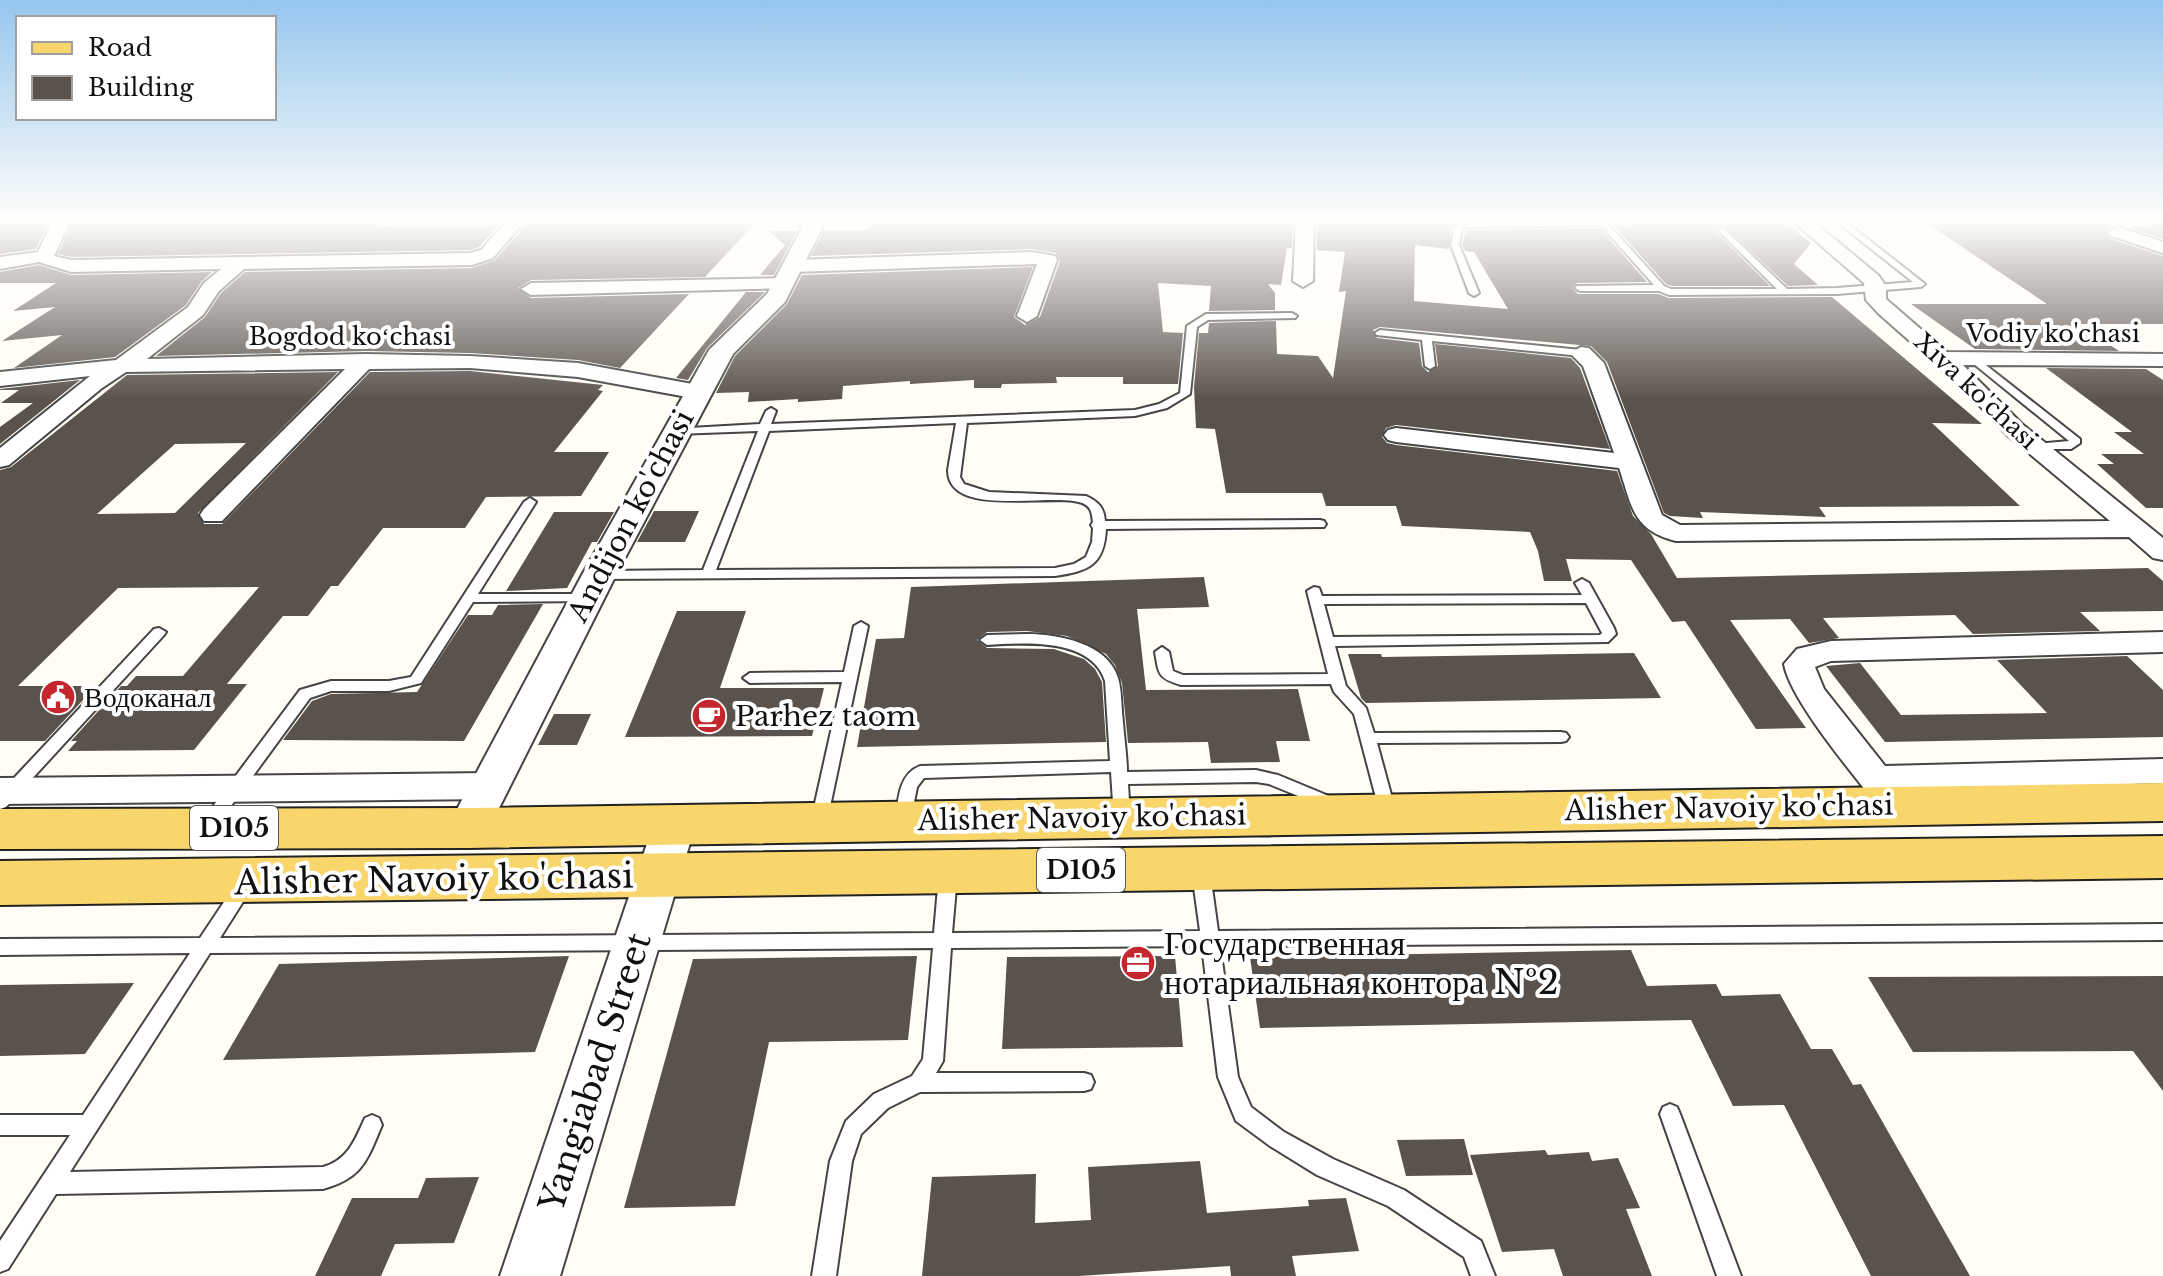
<svg xmlns="http://www.w3.org/2000/svg" width="2163" height="1276" viewBox="0 0 2163 1276" font-family="'Libre Baskerville',serif">
	<rect width="100%" height="100%" fill="#fffdf5"/>
	<path fill="#5a524d" fill-rule="evenodd" d="M0 222H49L36 249 0 254Z
		M73 222H385L380 226 499 225 479 247 470 250 71 257 58 254Z
		M533 222H756L705 277 531 280 518 288 531 298 689 294 620 368 578 360 470 353 366 351 156 356 205 317 221 293 245 272 472 268 495 260 526 225Z
		M870 222 1007 224 1293 222 1292 248H1287L1281 285 1268 284 1275 293V310L1209 311 1211 286 1158 283 1163 332 1183 333 1178 384H1123V377H1056L1057 383 1002 384 1001 388H974V380L910 384V381L843 386 842 399 798 402V399L748 402 749 392 716 393 735 356 787 304 802 275 1033 267 1014 317 1025 325 1040 317 1060 261 1056 253 1032 249 811 256 824 230H868Z
		M1317 222H1459L1451 227 1449 249 1415 245 1414 301 1508 309 1474 252 1465 251 1462 245 1466 230 1600 228 1647 282 1577 283 1572 288 1578 294H1658L1669 298 1832 297 1982 424 1932 423 2020 506 1819 507 1826 517 1700 512 1703 518 1670 516 1664 513 1607 362 1591 346 1380 327 1373 330 1377 338 1419 343 1422 366 1428 372 1438 366 1435 344 1571 358 1580 368 1610 449 1396 425 1386 428 1382 437 1387 443 1396 445 1617 471 1633 516 1651 534 1677 578 2148 568 2163 581V611L2080 612 2100 631 1973 634 1955 615 1823 618 1839 638 1809 643 1790 619 1730 620 1806 728 1756 729 1685 621 1672 622 1631 560 1566 559 1572 581H1544L1538 551 1530 532 1402 526 1396 506H1326L1322 493H1226L1215 429 1196 428 1194 387 1199 333H1208L1209 323 1276 321 1277 354 1318 356 1333 378 1346 291 1339 292 1345 252 1317 250Z
		M1628 222H1785L1811 243 1794 264 1818 285 1788 286 1723 225 1716 229 1718 234 1770 286H1672L1666 284 1613 225H1631Z
		M1925 222H2103L2114 226 2106 231 2111 239 2163 256V324H2079L2119 351 1975 349 1911 304H2047Z
		M2158 222H2163V239L2130 228Z
		M769 231H797L774 275H760L785 245Z
		M39 265 71 275 212 272 202 281 186 305 115 357 14 368 62 335 2 341 55 307 13 311 56 283H0V272Z
		M746 292H765L707 348 688 380 676 378Z
		M2046 368 2146 369 2163 380V508H2146L2097 464H2114L2101 454H2144L2114 432H2132Z
		M470 371 603 385 598 390 603 391 554 452H609L581 496 486 497 465 528H383L338 586H331L308 616H283L227 684H247L194 750 68 751 77 741H71L121 686H127L136 676H183L259 587 118 588 18 686H96L45 741H0V470L11 467 127 375 338 372 198 513 204 524H222L370 372ZM246 443 175 513 97 514 175 444Z
		M80 380 0 444V427L33 403H1L19 390H0V389Z
		M654 511H699L685 542H637Z
		M554 512H614L597 542H592L567 588 506 591Z
		M1204 577 1209 607 1137 609 1146 690 1298 689 1310 741H1276L1280 762 1211 763 1208 742 1128 743 1122 683 1115 665 1106 654 1067 636 1027 631 987 632 977 640 987 648 1054 649 1084 659 1095 669 1102 682 1106 742 857 747 876 639 904 638 911 587Z
		M543 604 464 741 283 740 312 701 331 694 417 692 468 615H492L498 605Z
		M677 611H746L720 688H824L812 736 625 737Z
		M1634 653 1661 698 1366 703 1361 698 1348 654H1381L1382 657Z
		M2127 656 2163 690V737L1885 742 1826 666 1860 663 1901 715 2047 713 1997 660Z
		M554 714H591L577 745H538Z
		M1631 950 1647 986 1716 984 1722 996 1780 994 1811 1049H1832L1853 1085 1861 1084 1970 1276H1871L1784 1105 1733 1106 1691 1020 1260 1028 1250 957Z
		M569 956 535 1052 223 1060 279 964Z
		M917 956 908 1040 769 1042 735 1206 624 1208 693 959Z
		M1175 956 1183 1047 1002 1049 1007 957Z
		M2163 976V1091L2133 1051 1913 1052 1868 977Z
		M134 983 85 1054 0 1056V985Z
		M1464 1139 1473 1175 1406 1176 1397 1140Z
		M1545 1150 1548 1155 1589 1152 1592 1161 1618 1158 1640 1208 1626 1209 1652 1276H1563L1554 1249 1502 1252 1470 1155Z
		M1200 1161 1207 1213 1309 1206 1308 1200 1346 1198 1359 1251 1292 1256 1296 1276H1231L1230 1266 1079 1276H922L932 1177 1036 1174 1035 1223 1091 1220 1088 1167Z
		M479 1177 454 1243 395 1244 381 1276H315L352 1198H418L426 1178Z"/>
	<g fill="none" stroke-linecap="round" stroke-linejoin="round">
		<defs>
			<path id="service" d="M1606 222 1664 286 1671 289H1777L1720 232 1719 230 1723 228 1787 289 1837 288 1913 282 1837 222H1846L1925 284 1921 287 1837 294 1669 295 1659 291H1580L1575 288 1577 286 1654 285 1601 225 1465 227 1462 229 1459 245 1479 293 1474 296 1469 293 1451 245 1454 228 1463 223Z
				M1292 313 1297 316 1295 318 1208 320 1197 327 1190 394 1167 408 1135 416 967 423 960 477 964 484 989 492 1086 496C1099 502 1104 508 1105 521L1320 520 1324 521 1326 524 1324 527 1106 529C1104 566 1088 571 1055 576L599 579 592 575 599 571 703 570 758 431 676 434 670 431 672 429 760 424 766 411 771 408 776 411 771 424 1135 410 1159 404 1180 393 1187 326 1206 314ZM956 423 948 470C948 522 1062 489 1086 505 1092 509 1092 516 1093 522L1091 525 1093 528 1092 542 1086 557 1074 564 1055 568 716 570 769 431Z
				M1380 330 1581 350 1586 353 1581 356 1432 341 1435 366 1430 369 1425 366 1422 340 1377 335 1375 333Z
				M1973 355 2080 439V443L2071 449H2032V445L2036 444 2069 441 1969 360 1968 358Z
				M530 498 536 502 478 594H587L594 598 592 601 473 602 421 683 389 691H331L310 698 217 825 211 827 205 825 203 821 205 817 300 690 331 681H389L411 677 524 502Z
				M1582 579 1589 583 1614 628 1616 634 1608 642 1335 646 1346 686 1366 708 1374 733 1561 732 1566 733 1569 737 1566 741 1561 742 1377 743 1396 813 1394 817 1388 819 1382 817 1380 813 1354 714 1334 692 1331 684 1181 685C1158 678 1159 675 1155 652L1162 647 1169 652 1173 671 1183 675 1328 674 1307 591 1314 587 1319 588 1322 596 1582 595 1575 583ZM1586 603 1602 633 1600 635 1333 637 1324 604Z
				M861 622 868 626 827 821 825 825 819 827 813 825 811 821 842 682 750 683 743 678 750 673 844 672 854 626Z
				M159 628 166 632 164 635 6 807 0 809V793L154 629Z
				M1027 634C1057 634 1108 643 1118 678 1122 691 1121 708 1123 722 1124 738 1127 756 1127 772L1256 770 1278 775 1336 799 1338 803 1336 807 1330 809 1269 784 1256 782 1128 784 1130 817 1128 821 1122 823 1116 821 1114 817 1111 772 924 778 917 787 910 823 904 825 898 823 896 819C898 799 899 774 920 766L1110 761 1105 681C1091 637 1023 643 987 645L980 640 987 635Z
				M1201 866 1207 868 1210 873 1218 931 2163 924V940L1220 946 1238 1077 1251 1107 1284 1132 1333 1159 1404 1190 1481 1241 1495 1276H1471L1464 1257 1388 1206 1317 1175 1270 1146 1236 1121 1218 1077 1202 946 951 948 943 1061 936 1073H1084L1091 1075 1094 1082 1091 1089 1084 1091 920 1092 888 1108 861 1134 852 1161 836 1276H812L830 1161 846 1121 874 1094 912 1076 923 1059 933 948 210 953 70 1172 323 1167C348 1160 355 1140 365 1118L372 1115 379 1118 382 1125C367 1160 363 1178 323 1189L56 1194 8 1269 0 1272V1241L70 1135H0V1115H83L190 953 0 955V939L200 938 238 881 244 879 250 881 253 886 220 938 934 933 939 876 942 871 948 869 954 871 957 876 952 933 1200 931 1192 873 1195 868Z
				M1670 1104 1677 1107 1680 1114 1741 1276H1717L1660 1114 1663 1107Z"/>
			<path id="minor" d="M52 222H70L54 256 71 260 470 253 481 250 506 222H524L493 258 472 265 244 269 219 291 203 315 147 359 366 354 470 356 578 363 698 385 706 387 709 392 706 397 698 399 578 377 470 368 369 369 222 521H204L200 515 204 509 345 369 126 372 102 388 9 465 0 467V448L90 376 0 386V372L116 360 188 307 204 283 221 269 71 272 39 262 0 269V257L38 252Z
				M1296 222H1314L1313 281 1303 287 1293 281Z
				M1794 222H1814L1878 275 1886 286V299L1947 352 2163 354V366L1963 365 2022 424 2163 538V560L2153 558 2129 537 1676 541C1632 530 1632 506 1619 468L1396 442 1388 440 1384 435 1388 430 1396 428 1614 453 1583 366 1570 353 1581 347 1589 348 1604 363 1662 515 1680 525 2110 521 2006 434 1965 390 1878 313 1866 300 1864 283Z
				M2118 227 2163 242V253L2112 236 2109 232Z
				M1032 252 1055 256 1057 260 1037 316 1027 322 1017 316 1037 264 793 272 784 266 793 260Z
				M784 278 794 284 791 288 531 295 521 289 531 283Z
				M2163 632V652L1831 661 1815 667 1824 689 1885 766 2163 759V783L1905 791 1915 806 1909 815 1897 819 1885 815C1859 781 1790 701 1784 664L1797 649 1831 641Z
				M490 773 502 777 507 786 502 795 490 799 0 804V778Z"/>
			<path id="tertiary" d="M805 222H825L785 302 733 354 616 575 483 840 468 844 453 840 447 828 582 575 709 350 767 294Z
				M675 807 690 811 696 823 560 1276H500L654 823 660 811Z"/>
			<path id="primary" d="M2163 783V821L468 848 0 849V809L468 808Z
				M2163 836V878L0 905V861Z"/>
		</defs>
		<use href="#service" stroke="#444" stroke-width="4"/>
		<use href="#minor" stroke="#444" stroke-width="4"/>
		<use href="#tertiary" stroke="#444" stroke-width="4"/>
		<use href="#primary" stroke="#222" stroke-width="4"/>
		<use href="#service" fill="#fff" fill-rule="evenodd"/>
		<use href="#minor" fill="#fff" fill-rule="evenodd"/>
		<use href="#tertiary" fill="#fff" fill-rule="evenodd"/>
		<use href="#primary" fill="#f9d66b" fill-rule="evenodd"/>
	</g>
	<linearGradient id="sky" x2="0" y2="1"><stop stop-color="#95c6ee"/><stop offset="0.55" stop-color="#fffefa"/><stop offset="1" stop-color="#fffefa" stop-opacity="0"/></linearGradient>
	<rect width="2163" height="401" fill="url(#sky)"/>
	<defs>
		<symbol id="civic-disc" viewBox="-11 -11 22 22"><circle r="9.5" fill="#c4262e" stroke="#fff"/><path d="M-.6-6.5H3V-4.5H.6V-3L4-1V1h2V6H-6V1h2V-1L-.6-3ZM-1.2 2.5V6h2.4V2.5Z" fill="#fff"/></symbol>
		<symbol id="cafe-disc" viewBox="-11 -11 22 22"><circle r="9.5" fill="#c4262e" stroke="#fff"/><path d="M-5.5-4.5H6V0H3Q3 3.5 0 3.5H-2.5Q-5.5 3.5-5.5 0ZM3-3.2v2h1.7v-2ZM-6 4.5H4V6H-6Z" fill="#fff"/></symbol>
		<symbol id="office-disc" viewBox="-11 -11 22 22"><circle r="9.5" fill="#c4262e" stroke="#fff"/><path d="M-6-3h4V-5.5h4V-3h4V5H-6ZM-1-4.5V-3h2v-1.5ZM-6 0V1H6V0Z" fill="#fff"/></symbol>
	</defs>
	<g fill-rule="evenodd">
		<use href="#civic-disc" x="38" y="677" width="40" height="40"/>
		<use href="#cafe-disc" x="689" y="696" width="40" height="40"/>
		<use href="#office-disc" x="1118" y="943" width="40" height="40"/>
	</g>
	<g text-anchor="middle" dominant-baseline="central" stroke-width="8" stroke-linejoin="round" paint-order="stroke">
		<g font-size="24" fill="#111" stroke="#fff">
			<text x="2053" y="333">Vodiy ko'chasi</text>
			<text x="350" y="336">Bogdod koʻchasi</text>
			<text transform="translate(1976 391) rotate(43)">Xiva ko'chasi</text>
		</g>
		<g fill="#fff" stroke="#585858" stroke-width="2">
			<rect x="190" y="806" width="88" height="44" rx="6"/>
			<rect x="1037" y="848" width="88" height="44" rx="6"/>
		</g>
		<g font-size="26" font-weight="bold" fill="#111">
			<text x="234" y="828">D105</text>
			<text x="1081" y="870">D105</text>
		</g>
		<g font-size="28" fill="#111" stroke="#fff">
			<text transform="translate(631 516) rotate(-62)">Andijon ko'chasi</text>
			<text transform="translate(1729 808) rotate(-1)">Alisher Navoiy ko'chasi</text>
			<text transform="translate(1082 818) rotate(-1)">Alisher Navoiy ko'chasi</text>
		</g>
		<g font-size="28" fill="#111" stroke="#fff" text-anchor="start">
			<text x="84" y="697">Водоканал</text>
			<text x="735" y="716">Parhez taom</text>
		</g>
		<g font-size="34" fill="#111" stroke="#fff">
			<text transform="translate(434 879) rotate(-1)">Alisher Navoiy ko'chasi</text>
			<text transform="translate(595 1072) rotate(-72)">Yangiabad Street</text>
		</g>
		<g font-size="34" fill="#111" stroke="#fff" text-anchor="start">
			<text x="1164" y="943">Государственная<tspan x="1164" dy="39">нотариальная контора №2</tspan></text>
		</g>
	</g>
	<rect x="16" y="16" width="260" height="104" fill="#ffffff" stroke="#a0a0a0" stroke-width="2"/>
	<rect x="32" y="42" width="40" height="12" fill="#f9d66b" stroke="#a0a0a0" stroke-width="2"/>
	<text x="88" y="56" font-size="24" fill="#111111">Road</text>
	<rect x="32" y="76" width="40" height="24" fill="#5a524d" stroke="#a0a0a0" stroke-width="2"/>
	<text x="88" y="96" font-size="24" fill="#111111">Building</text>
</svg>
